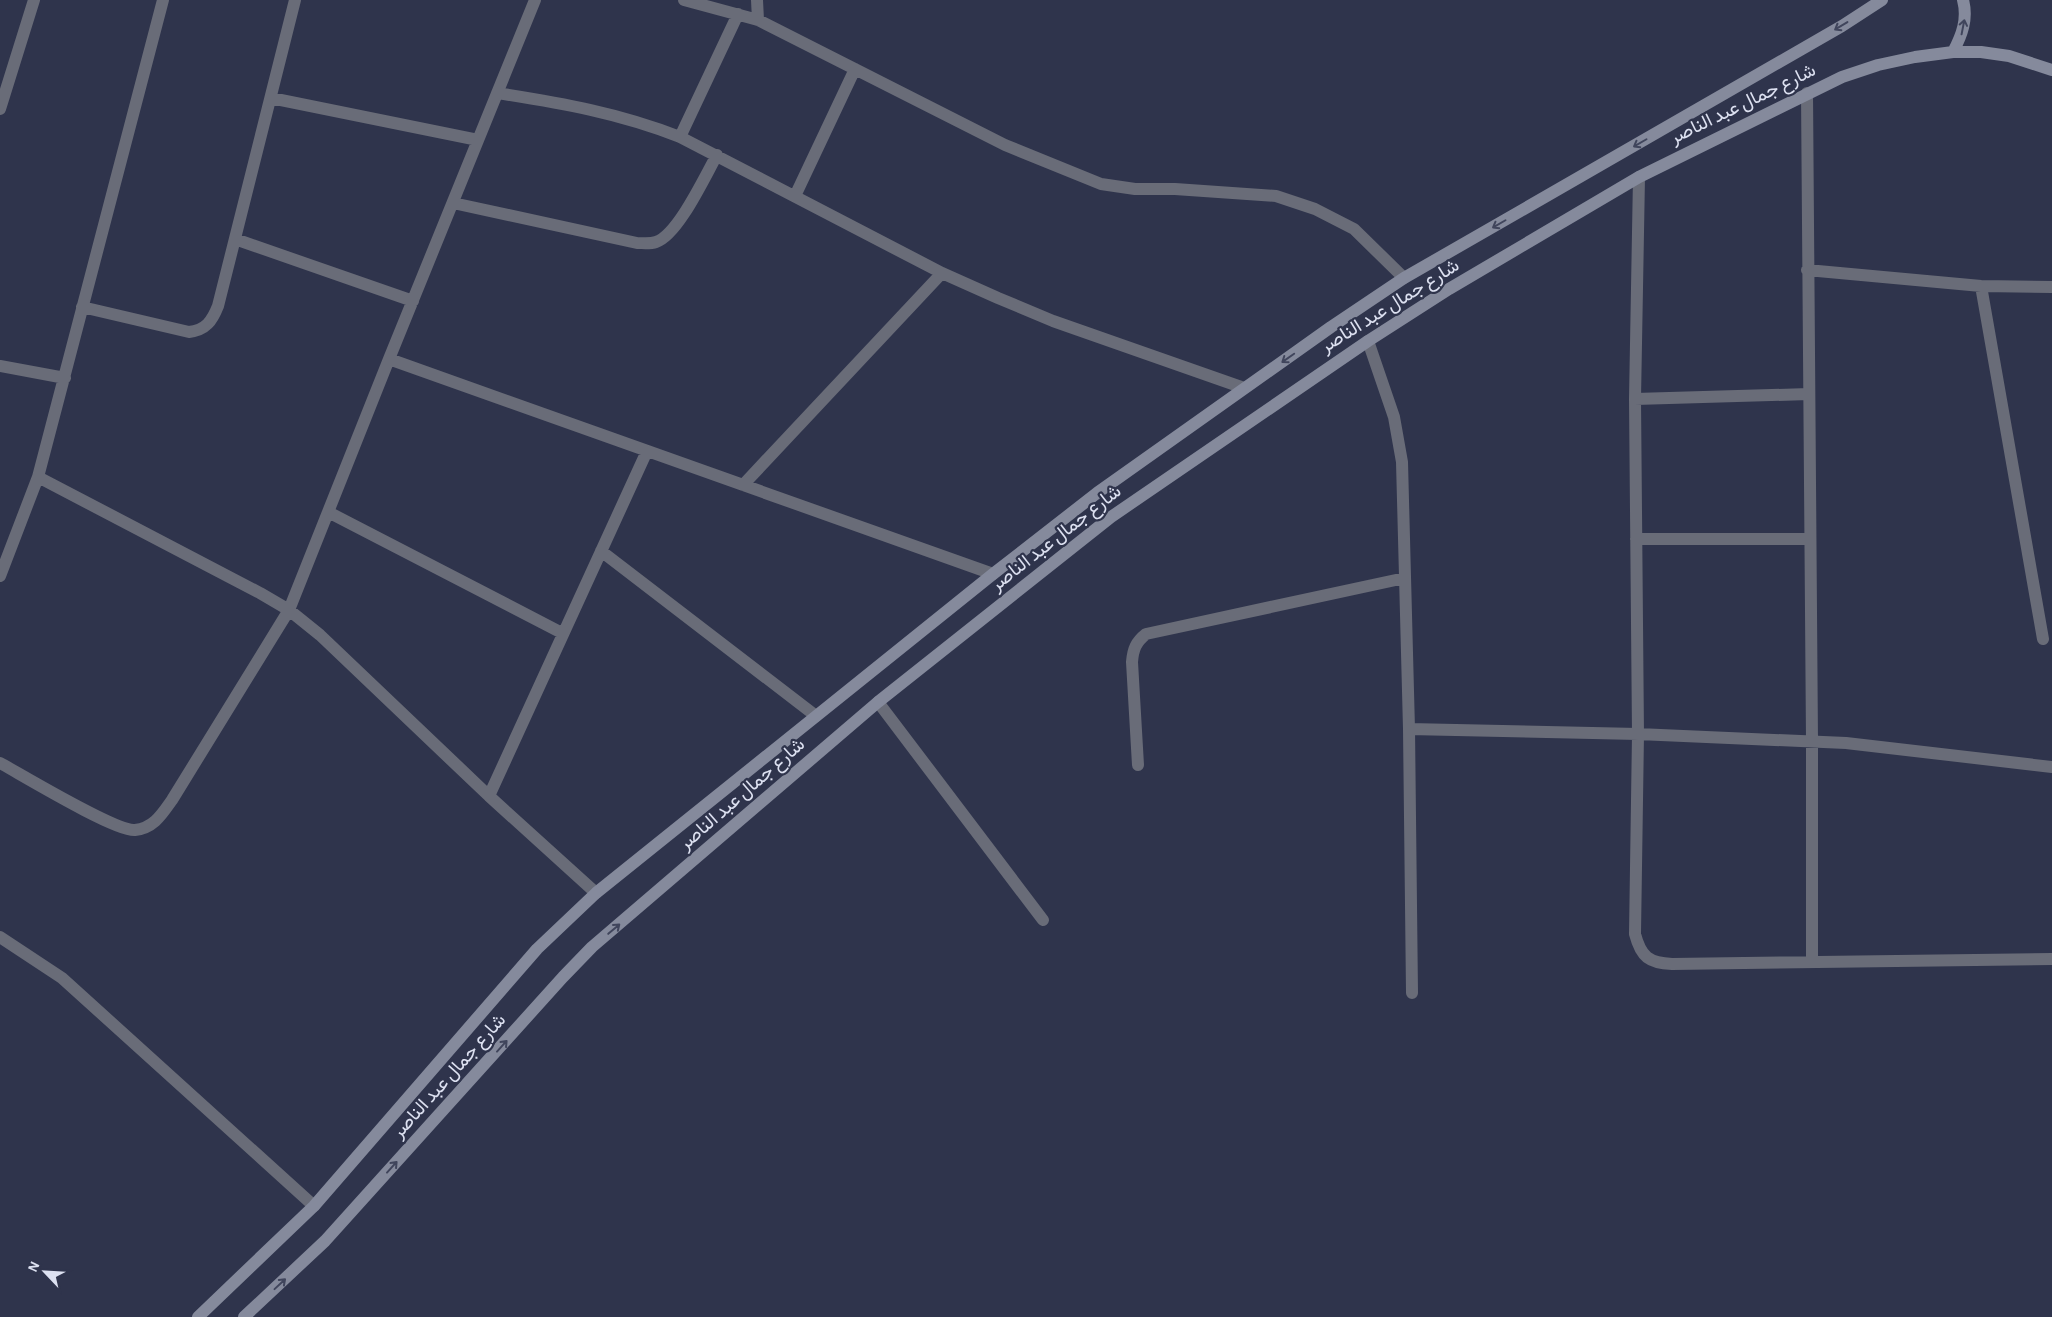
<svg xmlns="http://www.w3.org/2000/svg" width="2052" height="1317" viewBox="0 0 2052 1317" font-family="'Alegreya Sans',Vazirmatn,sans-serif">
	<rect width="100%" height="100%" fill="#2f344c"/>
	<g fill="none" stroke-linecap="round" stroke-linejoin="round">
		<path stroke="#696c78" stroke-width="12" d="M684 0 758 20 1005 145 1101 184 1135 189H1175L1276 196 1315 209 1354 229 1404 278
			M757 0 758 20
			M497 93C561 103 619 113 680 137L942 273 998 298 1053 321 1244 388
			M1807 93 1812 741V962
			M271 98 478 140
			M0 109 34 0
			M680 137 738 14
			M1639 177 1635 399 1638 734 1635 934C1641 957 1649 963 1672 964L2052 959
			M795 196 855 69
			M453 203 637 243C643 243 650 244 656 242 678 235 705 176 717 155
			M235 239 413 301
			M1807 270 1981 286 2052 287
			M1981 286 2043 639
			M82 307 189 332C206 330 212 321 218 306L295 0
			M1368 341 1394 417 1402 462 1409 729 1412 993
			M389 359 993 574
			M0 366 65 378
			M1635 399 1809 394
			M38 477 260 593 289 610 320 635 489 796 596 893
			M743 485 942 273
			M328 512 562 633
			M1636 539H1810
			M601 551 816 716
			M0 576 38 477 163 0
			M878 702 1043 920
			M1409 729 1638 734 1846 743 2052 767
			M0 763C22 775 116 832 135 830 154 828 162 814 172 800L289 610 389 359 535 0
			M1138 765 1132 662C1133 649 1136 642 1146 634L1405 578
			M489 796 647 451
			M0 937 62 978 314 1206"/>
		<path stroke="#858a9c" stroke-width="12" d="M1953 52C1962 35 1968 19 1963 0
			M198 1317 314 1206 537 949 596 893 993 574 1097 493 1331 327 1404 278 1842 26 1882 0
			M244 1317 325 1241 563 977 592 947 878 702 1111 517 1368 341 1449 289 1639 177 1842 77 1878 65 1915 57 1953 52H1981L2009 56 2052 70"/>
	</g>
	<defs><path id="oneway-shaft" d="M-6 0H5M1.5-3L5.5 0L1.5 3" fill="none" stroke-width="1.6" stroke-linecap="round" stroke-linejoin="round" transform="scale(1.25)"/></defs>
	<g stroke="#40455c">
		<use href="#oneway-shaft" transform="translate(1841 26) rotate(149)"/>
		<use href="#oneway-shaft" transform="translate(1963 27) rotate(-79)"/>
		<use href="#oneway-shaft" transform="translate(1640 143) rotate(150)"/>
		<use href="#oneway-shaft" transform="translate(1499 224) rotate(150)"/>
		<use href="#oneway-shaft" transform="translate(1288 358) rotate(145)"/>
		<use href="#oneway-shaft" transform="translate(614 929) rotate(-40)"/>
		<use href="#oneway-shaft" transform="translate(502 1046) rotate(-48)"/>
		<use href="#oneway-shaft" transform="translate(392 1167) rotate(-48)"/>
		<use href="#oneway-shaft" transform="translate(280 1284) rotate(-43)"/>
	</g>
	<g text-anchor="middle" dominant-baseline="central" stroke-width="4.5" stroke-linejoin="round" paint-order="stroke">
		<g font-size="19" fill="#dde1f1" stroke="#2f344c">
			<text transform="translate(1743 104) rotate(-26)">شارع جمال عبد الناصر</text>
			<text transform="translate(1390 306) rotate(-32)">شارع جمال عبد الناصر</text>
			<text transform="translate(1056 538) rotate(-38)">شارع جمال عبد الناصر</text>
			<text transform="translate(742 794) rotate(-41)">شارع جمال عبد الناصر</text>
			<text transform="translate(449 1076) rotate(-48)">شارع جمال عبد الناصر</text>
		</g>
	</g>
	<g transform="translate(45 1272) rotate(295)" stroke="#2f344c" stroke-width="4" paint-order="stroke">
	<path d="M0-4L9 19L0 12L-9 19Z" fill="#dde1f1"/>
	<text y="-8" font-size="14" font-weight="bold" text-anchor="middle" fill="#dde1f1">N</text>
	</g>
</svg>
